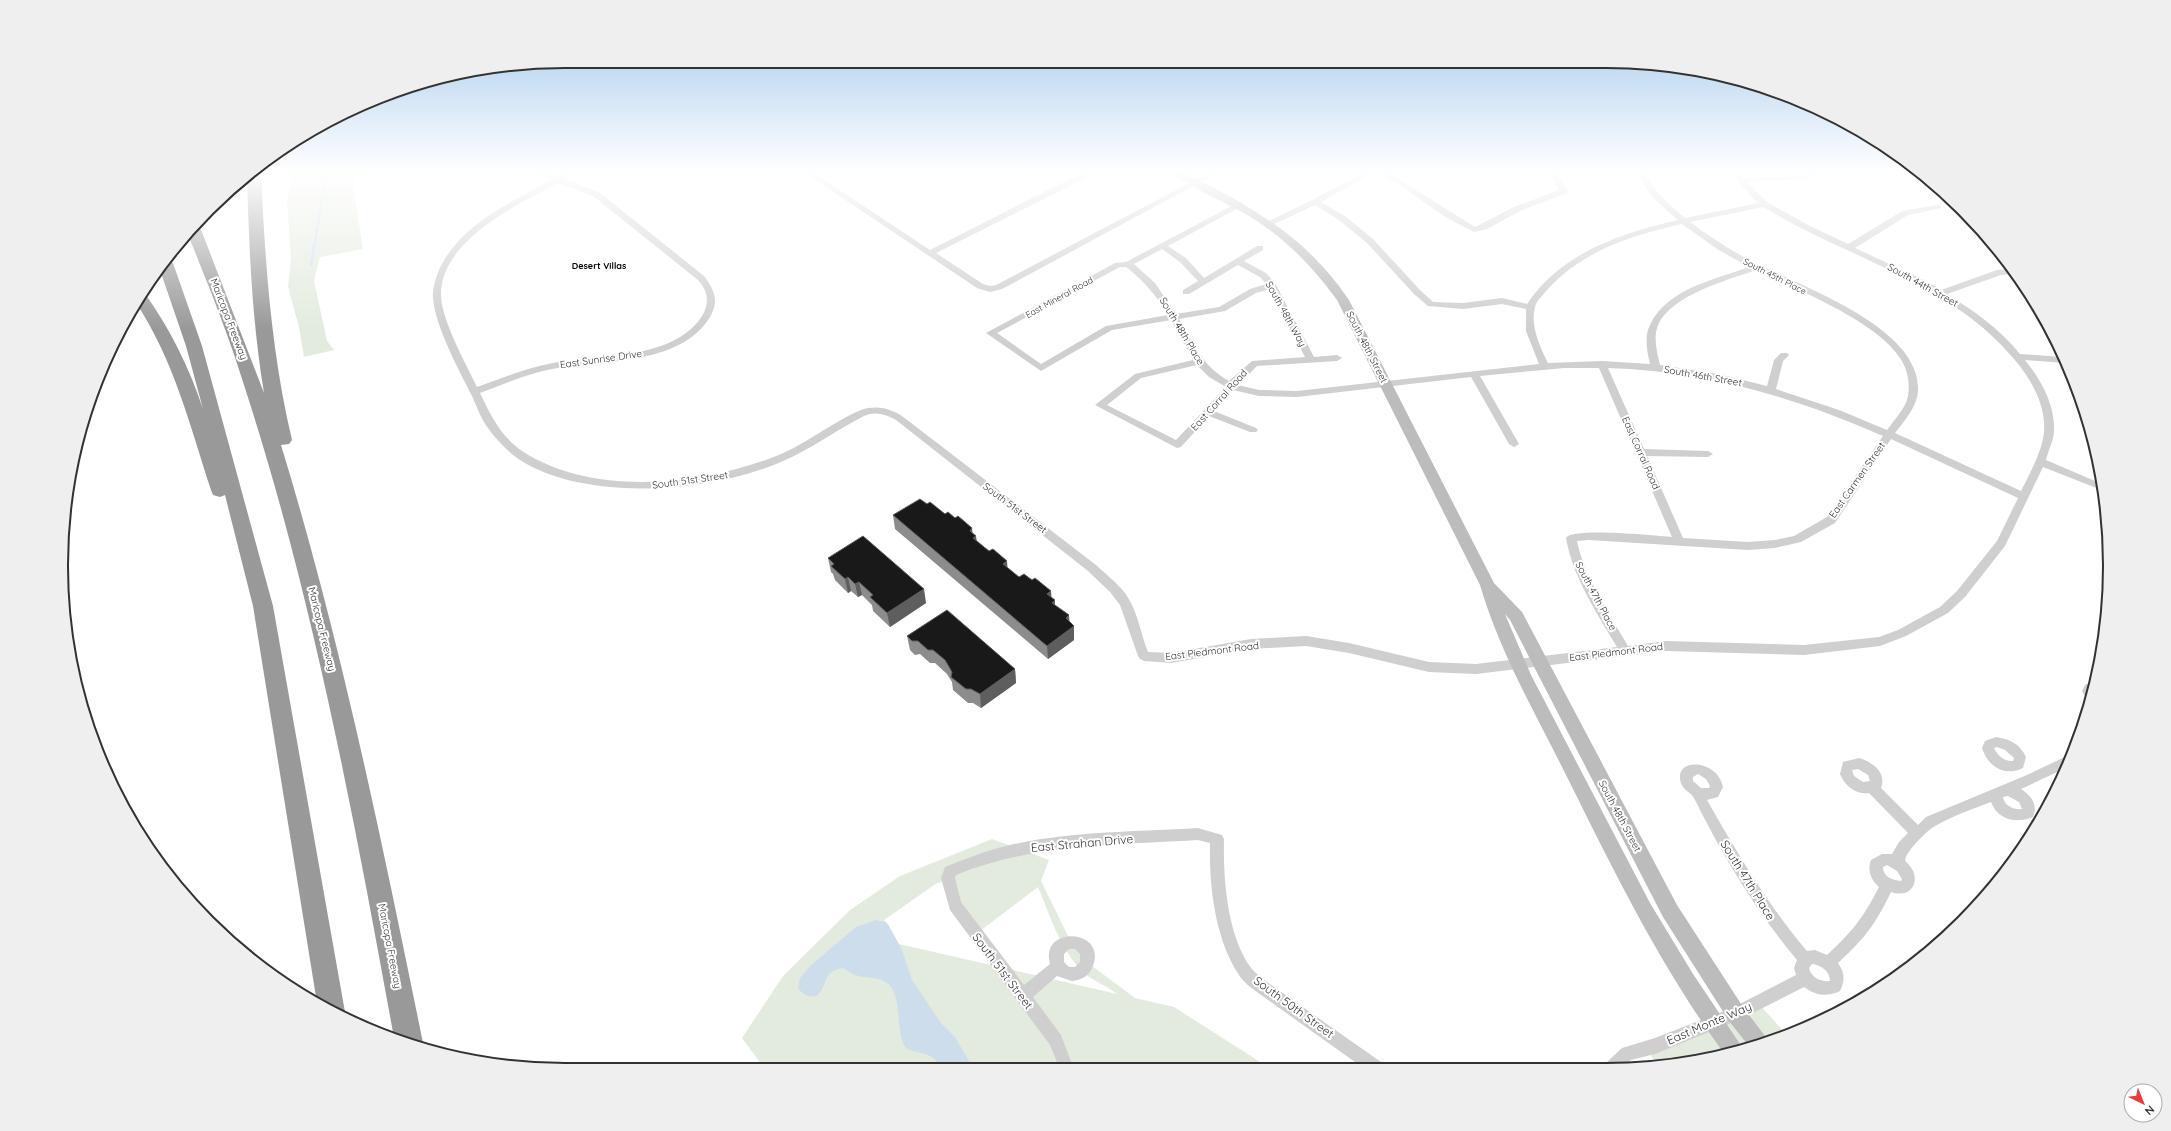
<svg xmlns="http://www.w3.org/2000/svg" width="2171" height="1131" viewBox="0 0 2171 1131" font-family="Quicksand,sans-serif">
	<rect width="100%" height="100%" fill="#fff"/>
	<path fill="#e3ebde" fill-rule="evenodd" d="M293 171H356L353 187 363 249 320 257 314 281 327 341 334 350 304 357 299 327 288 287 291 259 287 201Z
		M992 839 1049 860 1041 881 1071 942 1088 963 1135 998 1174 1007 1268 1067 764 1068 742 1038 783 976 850 910 900 876ZM949 881 976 934 1038 887C1050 915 1059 947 1081 970 1090 980 1106 985 1117 994L899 944 884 920 937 883Z
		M1758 1003 1787 1035 1672 1066H1657L1647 1048Z"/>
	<path fill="#ceddec" d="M876 920 886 922 889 926 902 950 912 980 941 1023 955 1037 973 1068H940C936 1052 917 1054 906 1048 894 1033 904 994 886 982 878 977 867 978 859 976 853 975 848 971 843 968 821 972 829 984 817 996 810 998 803 995 798 988L800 978 810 966 856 927Z"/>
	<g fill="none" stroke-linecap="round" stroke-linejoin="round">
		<path stroke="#ceddec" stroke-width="2.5" d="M311 265 327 171"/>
		<path fill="#cfcfcf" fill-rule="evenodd" d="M529 171H540L557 177 567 171H576L564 179 599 192 704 276C715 290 719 302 710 317 680 366 601 360 552 369 527 374 504 384 480 393 490 414 501 437 522 451 591 496 696 486 771 458 803 447 830 423 861 410 876 405 889 408 902 416L1096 565C1106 574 1117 583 1125 593 1138 611 1140 632 1148 652L1171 653 1251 639 1306 636 1349 643 1429 662 1476 664 1617 647C1597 613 1573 578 1566 538 1572 527 1656 536 1672 537L1599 368H1564L1480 376 1519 444 1514 447 1509 444 1471 377 1297 397 1259 396 1233 390 1214 411 1256 428 1258 430 1256 432H1250L1209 416 1181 447 1177 448 1095 405 1135 374 1193 360 1171 320 1112 330 1041 371 986 333 1115 263 1126 262 1239 202H1242V206L1168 246 1186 258 1204 278 1257 246H1263V250L1244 261 1266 273 1275 283 1314 357 1337 355 1342 358 1337 361 1257 366 1238 385 1259 390 1297 391 1539 364 1526 331V309L1502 304 1463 309 1428 306 1414 294 1367 243 1339 220 1315 205 1272 225H1269L1265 223 1312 200 1367 171H1384L1394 176 1475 227 1514 207 1559 190 1547 171H1555L1568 191 1567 193 1520 211 1487 229 1474 232 1447 218 1401 186 1376 171 1321 202 1345 216 1373 239 1420 290 1433 302 1463 303 1502 298 1527 304C1561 253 1621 233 1678 220 1661 206 1644 191 1636 171H1644C1654 191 1668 204 1685 218L1758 203 1728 171H1736L1743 178 1806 175 1814 171H1824L1807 179 1747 182 1767 202 1810 226 1848 244 1902 211 1941 204V208L1908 215 1855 248 1928 282 1941 290 1997 270 2011 269 2014 274 2001 275 1947 294C1974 311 2000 329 2020 354L2062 357 2065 363 2025 360C2041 380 2055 404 2054 431 2054 440 2048 451 2046 460L2102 484 2104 491 2043 467 2005 546 1965 597 1948 613 1906 636 1880 646 1804 655 1666 651 1476 674 1429 672 1349 653 1306 646 1251 649 1171 663 1144 661 1140 659 1138 656 1120 605 1110 592 1088 571 896 420C885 414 875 411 864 416 840 428 818 444 794 456 746 480 678 491 624 488 587 486 543 478 513 455 505 448 494 437 488 428 481 419 477 407 472 396 459 370 435 326 433 298 432 289 436 278 439 270 460 224 510 203 551 180ZM558 183 593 196 698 280C708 291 710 303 702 316 674 360 598 355 553 363 526 368 502 378 477 387 466 364 442 321 441 296 440 240 517 205 558 183ZM1763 207C1777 215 1791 223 1805 230 1881 268 1965 296 2019 365 2033 383 2046 407 2044 432 2042 452 2030 473 2021 491L1895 433C1904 421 1917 407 1918 391 1922 327 1798 285 1751 261 1730 250 1710 237 1690 222ZM1682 224 1717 249 1749 267C1716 279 1666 289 1650 325 1644 337 1647 352 1650 364L1602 361 1548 363C1540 347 1530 326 1535 307 1536 301 1543 295 1547 290 1582 251 1632 235 1682 224ZM1162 249 1180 262 1198 281 1183 290V294H1189L1238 265 1260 277 1266 284 1250 289 1219 307 1176 314 1155 283 1134 264ZM1120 267H1126C1144 281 1157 296 1168 315L1106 326 1041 364 997 333ZM1756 270C1797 290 1875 320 1900 358 1908 369 1910 384 1908 396 1906 408 1894 420 1887 430L1839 410 1776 389 1783 361 1789 355 1787 353H1781L1774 360 1767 386 1718 374 1660 365C1657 352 1653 338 1658 325 1671 295 1728 280 1756 270ZM1270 289 1305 357 1252 361 1229 381C1202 366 1194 344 1179 319L1225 311 1256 293ZM1197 365 1209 377 1226 387 1176 440 1107 405 1141 378ZM1608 368C1705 371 1795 397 1883 436L1827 517 1794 536 1775 540 1748 542 1683 538 1647 456 1708 457 1713 454 1708 451 1644 449ZM1891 439 2018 498 1997 541 1957 591 1940 607 1898 630 1879 637 1804 645 1666 641 1628 646C1609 613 1585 579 1577 541L1589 540 1748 550 1775 548 1801 542 1835 523Z
			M802 171H811L930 250 1085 171H1093V174L1086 178 936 253 983 284 990 286 996 285 1212 171H1221L1002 289 990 292 977 288Z
			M946 171H956L958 173 954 175Z
			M2095 680 2090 702H2088L2082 691 2085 685Z
			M1996 737C2010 739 2020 744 2026 757L2023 768C2005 777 1988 767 1982 748L1985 741ZM1997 747 2005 750 2014 758 2013 761C2005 762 1998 756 1994 748Z
			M2069 755H2071L2066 768 2021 789C2032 796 2038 805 2033 817 2016 824 1998 820 1991 802 1973 809 1954 815 1937 825 1928 829 1905 852 1905 861 1923 875 1915 900 1891 892 1875 925 1865 938 1838 963 1845 973 1845 980 1840 991 1827 997 1816 996 1804 987L1741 1019 1655 1054 1631 1060 1624 1066H1605L1608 1061 1622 1048 1655 1038 1732 1008 1796 975 1794 968 1797 960C1756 911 1722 855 1694 798 1691 792 1681 790 1680 779 1677 757 1718 760 1723 787L1718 797 1707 800C1737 853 1768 905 1807 951L1815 950 1827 955C1853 931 1863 918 1879 887 1871 880 1867 870 1871 860L1882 854H1892L1899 842 1908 833 1869 793C1856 795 1845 786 1840 774L1843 762 1859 758C1872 762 1887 772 1881 788L1918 825 1926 817 2027 775ZM1858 769 1868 775 1870 781 1863 782 1854 776 1852 770ZM1698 774 1706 779 1710 786 1709 788H1701L1693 781V777ZM2008 796 2019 802 2022 809C2014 810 2004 806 2003 797ZM1887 865 1897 871 1902 879 1901 881C1892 880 1883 877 1883 867ZM1812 964C1821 965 1830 971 1830 981 1820 982 1811 977 1809 968Z
			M1198 828 1222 835 1224 839C1223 878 1227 935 1251 968 1255 973 1262 978 1267 982L1381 1062 1383 1066 1362 1067 1257 992C1251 988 1245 983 1241 978 1215 941 1209 887 1210 843L1198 840C1116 845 1032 844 956 875L955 878 961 902 1024 985 1050 964C1039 924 1110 929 1092 968 1089 976 1081 980 1072 981L1057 976 1033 997 1061 1035 1073 1067H1059L1050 1045 950 910 941 878 945 867C965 859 985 851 1006 846 1068 831 1134 832 1198 828ZM1069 949H1075L1080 954V962L1075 967H1069L1064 962V954Z"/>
		<path fill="#bcbcbc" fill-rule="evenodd" d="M1170 171H1182C1251 207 1304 234 1349 300L1494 583 1522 612 1677 905 1743 1007 1768 1040 1748 1045 1729 1021 1663 917 1510 620 1505 614 1531 675 1650 903 1693 974 1742 1047 1723 1052C1658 963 1611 865 1562 767 1532 707 1499 650 1480 585L1337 300C1311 264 1281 234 1242 212 1228 204 1176 180 1170 171Z"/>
		<path fill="#999" fill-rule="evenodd" d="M252 171H261C265 262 271 351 292 440L289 444 281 445C341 641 382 842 423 1043L421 1047 394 1038C354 818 313 597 244 385 228 333 207 282 187 232L196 223 200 227 264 393C252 321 249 248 247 176Z
			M167 259 173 263 202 346 273 606 345 1012 343 1018 317 1003 253 606 225 495 220 497 213 495 211 490C190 426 174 360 136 303L142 294 146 295C171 331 189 367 203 409L186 346 160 270Z"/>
	</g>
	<path fill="#8c8c8c" d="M927 504 945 514 972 533 977 541 1007 567 1019 577 1051 598 1055 605 1069 615V622L1074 626V640L1048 659 895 529 893 515Z
		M828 558 926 603 890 627 873 611 872 605 862 595 858 597 851 591 848 593 835 580 833 574 831 572Z
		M907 636 1015 669 1016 683 981 708 973 703H968L953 690 952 682 947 674 935 663H930L920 654 915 655 910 650Z"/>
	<path fill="#5e5e5e" d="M972 528 973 538 976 536 978 550 970 531Z
		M1007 561 1008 575 1003 564Z
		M848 577 851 591 848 593 845 579Z
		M859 582 862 595 858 597 855 584Z
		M924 589 926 603 890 627 887 613Z
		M1051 591 1052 605 1047 594Z
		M1055 600V614L1052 603Z
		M1069 615 1070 629 1074 626V640L1048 659 1047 646 1066 618Z
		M1015 669 1016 683 981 708 980 694Z"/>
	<path fill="#191919" stroke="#5e5e5e" d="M920 499 927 504 930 502 945 514 948 512 955 518 958 516 972 528 970 531 976 536 973 538 989 551 993 549 1007 561 1003 564 1019 577 1024 574 1032 580 1035 578 1051 591 1047 594 1055 600 1052 603 1069 615 1066 618 1074 626 1047 646 893 515Z
		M863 536 924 589 887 613 870 597 873 595 859 582 855 584 848 577 845 579 831 566 834 564 828 558Z
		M947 610 1015 669 980 694 971 689H966L951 677 952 672 945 660 933 650H928L918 641H912L907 636Z"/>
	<linearGradient id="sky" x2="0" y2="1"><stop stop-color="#9dc4ea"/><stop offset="0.52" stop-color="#fff"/><stop offset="1" stop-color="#fff" stop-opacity="0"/></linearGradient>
	<rect width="2171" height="329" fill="url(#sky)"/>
	<g text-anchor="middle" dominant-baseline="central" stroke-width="4" stroke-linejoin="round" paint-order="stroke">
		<g font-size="9" font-weight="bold" fill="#000" stroke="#fff">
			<text x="599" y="265">Desert Villas</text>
		</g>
		<g font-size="9" fill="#323232" stroke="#fff">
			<text transform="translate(1775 276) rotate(27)">South 45th Place</text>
			<text transform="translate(1059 297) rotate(-29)">East Mineral Road</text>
		</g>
		<g font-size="10" fill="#323232" stroke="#fff">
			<text transform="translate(1923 285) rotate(29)">South 44th Street</text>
			<text transform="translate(1286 314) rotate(61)">South 48th Way</text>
			<text transform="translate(229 319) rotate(69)">Maricopa Freeway</text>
			<text transform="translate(1182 331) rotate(59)">South 48th Place</text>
			<text transform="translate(1367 347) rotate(63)">South 48th Street</text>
			<text transform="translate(601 359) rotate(-8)">East Sunrise Drive</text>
			<text transform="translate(1703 376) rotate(10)">South 46th Street</text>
			<text transform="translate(1219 400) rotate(-48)">East Corral Road</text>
			<text transform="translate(1641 453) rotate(66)">East Corral Road</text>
			<text transform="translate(690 480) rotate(-8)">South 51st Street</text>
			<text transform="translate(1857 480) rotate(-55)">East Carmen Street</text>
			<text transform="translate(1015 508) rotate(37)">South 51st Street</text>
			<text transform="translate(1596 596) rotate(62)">South 47th Place</text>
			<text transform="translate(322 629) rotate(76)">Maricopa Freeway</text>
			<text transform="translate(1212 651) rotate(-7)">East Piedmont Road</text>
			<text transform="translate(1616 652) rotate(-7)">East Piedmont Road</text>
			<text transform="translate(1620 816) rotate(62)">South 48th Street</text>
			<text transform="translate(390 946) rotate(79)">Maricopa Freeway</text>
		</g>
		<g font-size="12" fill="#323232" stroke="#fff">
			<text transform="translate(1082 843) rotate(-5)">East Strahan Drive</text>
			<text transform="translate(1748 880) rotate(58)">South 47th Place</text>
			<text transform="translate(1003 971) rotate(53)">South 51st Street</text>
			<text transform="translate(1294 1007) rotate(36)">South 50th Street</text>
			<text transform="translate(1709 1023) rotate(-23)">East Monte Way</text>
		</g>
	</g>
	<path d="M0 0H2171V1131H0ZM565 68H1606A497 497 0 0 1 2103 565V566A497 497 0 0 1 1606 1063H565A497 497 0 0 1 68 566V565A497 497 0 0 1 565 68Z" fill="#efefef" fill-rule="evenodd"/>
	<path fill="none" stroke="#323232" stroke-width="2" d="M565 68H1606A497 497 0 0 1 2103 565V566A497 497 0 0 1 1606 1063H565A497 497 0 0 1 68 566V565A497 497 0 0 1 565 68Z"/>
	<g transform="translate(2143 1103) rotate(137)"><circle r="19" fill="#ffffff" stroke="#adadad"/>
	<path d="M0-3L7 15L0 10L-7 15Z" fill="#e0403c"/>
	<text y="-6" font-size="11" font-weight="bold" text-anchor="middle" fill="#323232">N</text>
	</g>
</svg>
